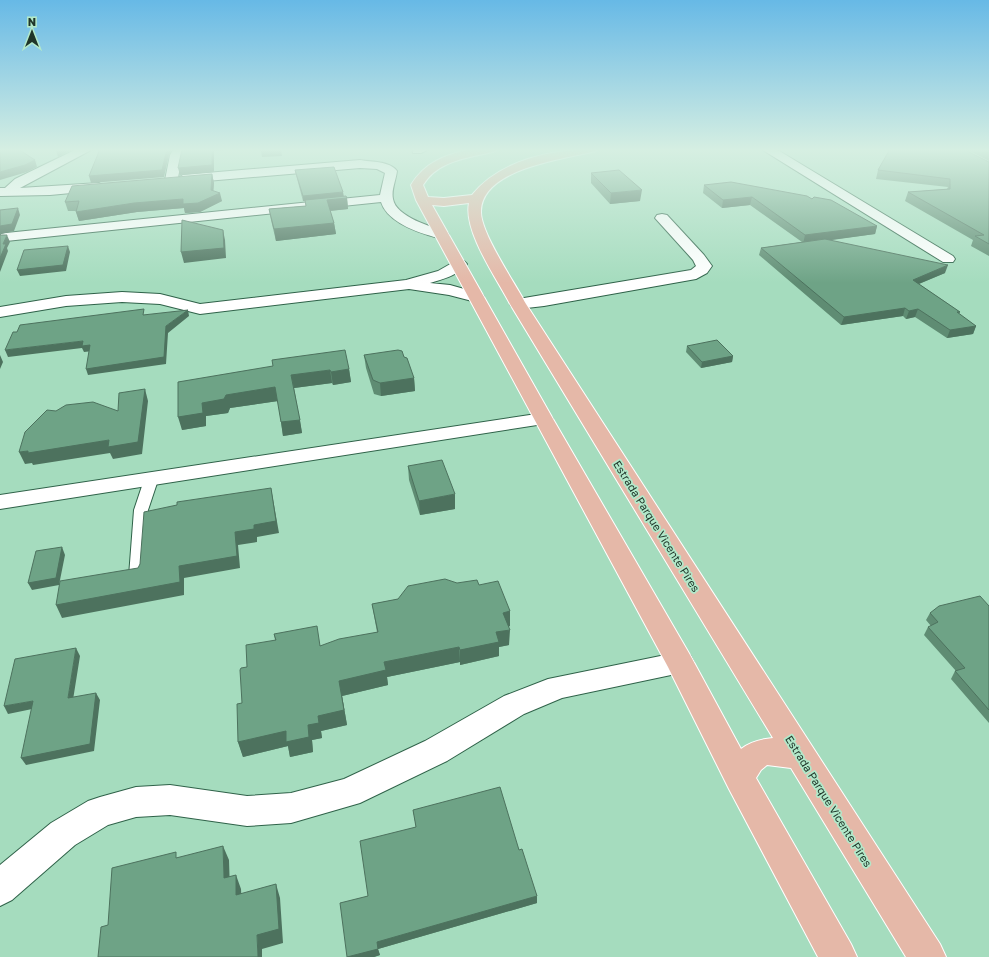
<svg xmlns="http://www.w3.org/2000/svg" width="989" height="957" viewBox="0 0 989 957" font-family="'Golos Text',sans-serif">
	<rect width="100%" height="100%" fill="#a5dcbe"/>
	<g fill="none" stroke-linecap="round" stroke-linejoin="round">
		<defs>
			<path id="lane" d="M151 476 156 477 158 480 148 510 143 576 141 580 136 581 131 580 129 576 134 510 144 480 146 477Z"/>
			<path id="street" d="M77 149H93L20 188 99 183 105 187 103 190 50 195 0 196V188H5L15 179Z
				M174 149H186L182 155 178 178 183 175 360 160C371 162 390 161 397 171 396 180 391 190 393 199 396 217 432 227 447 232L449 235 447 238 442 239C422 234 388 224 381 202L6 241 0 239 1 234 6 233 380 195 385 173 377 169 360 168 183 183 177 180 175 183 171 184 165 180 170 155Z
				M412 149H429L421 153H413Z
				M761 149H776L953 256 955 259 953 262H943Z
				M662 214 667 215 704 255 712 266 707 273 696 279 544 306 518 309 512 307 510 304 512 301 518 299 691 270 696 266 693 260 655 218 657 215Z
				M459 259 464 261 467 264C459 275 443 279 430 283L450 285 482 294 484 297 482 300 476 302 449 295 409 289 200 314 160 304 122 302 66 306 0 317V307L66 296 122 292 160 294 200 304 406 280 438 271Z
				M543 413 550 415 553 419 550 423 0 509V495Z
				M680 652 690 655 694 663 690 671 562 698 524 714 447 761 360 803 291 823 247 826 170 815 136 817 108 825 75 845 12 900 0 906V865L51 823 88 801 100 797 136 787 170 785 247 796 291 793 344 779 425 741 504 696 548 679Z"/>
			<path id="primary" d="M471 149H498L496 151C470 158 439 159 423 185L428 197 444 198 472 195C501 159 554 149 598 149L596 151C565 159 482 168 481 211 480 232 515 283 526 304L940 944 946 957H906L791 768 767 765 761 770 756 778 851 944 857 957H818L729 789 668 667 416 200 411 185C425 162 445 155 471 149ZM469 203C463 231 497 279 510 304L773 738C761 739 750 742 741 749L690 655 553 419 432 205 444 206Z"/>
		</defs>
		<use href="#lane" stroke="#2f6249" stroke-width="2"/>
		<use href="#street" stroke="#2f6249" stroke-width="2"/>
		<use href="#primary" stroke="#fff" stroke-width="2"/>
		<use href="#lane" fill="#fff" fill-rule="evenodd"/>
		<use href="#street" fill="#fff" fill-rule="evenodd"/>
		<use href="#primary" fill="#e5b8a8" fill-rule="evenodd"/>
	</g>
	<path fill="#5f8c73" d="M966 149H989V161Z
		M989 162V256L971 246 973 240 905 201 908 192 947 189 948 187 876 179 878 170Z
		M295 170 347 198 348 209 330 211 334 223 336 234 276 241 271 220 269 209 306 206 305 201H303L296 175Z
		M591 173 640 201 610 204 591 183Z
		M212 174 214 183 213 191 222 201 200 212 185 213 184 208 137 212 79 221 76 212V211H68L65 202Z
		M704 185 812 199 877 226 875 234 829 240 945 273 919 284 960 312 959 314 976 326 973 334 947 338 915 317 906 319 903 316 841 325 759 255 761 248 802 242 750 205 722 208 703 193Z
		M687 346 733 356 732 362 701 368 686 352Z
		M364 355 404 357 414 378 415 391 381 396 374 394 366 368Z
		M349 369 351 382 333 385 332 383 294 388 302 433 283 436 278 401 230 408 228 413 206 416V426L182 430 178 382Z
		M408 466 455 509 420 515 409 480Z
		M457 583 479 585 510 611V626L508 627 509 645 499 647V656L460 665V662L387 677 388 685 342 696 347 725 321 731 322 738 312 740 313 752 290 757 288 746 243 757 238 742 242 703 247 667 275 640 274 634 321 646 377 632 372 604 398 599Z
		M989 606V723L951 679 955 671H956L924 635 928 627 931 626 926 620 930 613Z
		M413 810 519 850 537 903 378 949 380 955 374 957H347L368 896 416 827Z"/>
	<path fill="#4d725e" d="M57 149H73L58 157 56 150Z
		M167 149H173L169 155 164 177 91 183 89 176Z
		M212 149H232L214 151V172L180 175 178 168Z
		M281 149 282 156 262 157 261 151Z
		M35 160 37 167 27 172 0 180V172Z
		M212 174 214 183 213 196 220 193 222 201 200 212 185 213 184 208 137 212 79 221 76 212 134 203 183 199 211 190Z
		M642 190 640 201 610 204 611 193Z
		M343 192 344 197 303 201V196Z
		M752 197 750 205 722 208 723 200Z
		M347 198 348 209 328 211 327 200Z
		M18 208 20 215 14 231 0 234V226Z
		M334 223 336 234 276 241 274 229Z
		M877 226 875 234 803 244 805 235Z
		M223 230 225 240 226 258 184 263 181 252Z
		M7 235 10 242 7 248 8 251 0 272V258L3 244Z
		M68 246 70 252 66 271 20 276 17 270Z
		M948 265 945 273 911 287 913 280Z
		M905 308 903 316 841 325 844 317Z
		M918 309 915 317 906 319 909 311Z
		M188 310 189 316 168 333 166 364 88 375 86 369 166 326Z
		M976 326 973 334 947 338 950 330Z
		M83 341 90 345 93 351 84 352 82 348 8 357 5 350Z
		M0 355 3 362 0 369Z
		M733 356 732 362 701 368 702 362Z
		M349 369 351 382 333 385 331 372Z
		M330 370 332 383 294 388 291 375Z
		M414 378 415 391 381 396 380 383Z
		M275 387 278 401 230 408 228 413 206 416V426L182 430 178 417 202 403 226 395Z
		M145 389 148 401 142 454 113 459 110 453 33 465 32 463 25 464 19 452 109 440Z
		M300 420 302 433 283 436 281 422Z
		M271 488 279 533 257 537V542L238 545 240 568 184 578V595L62 618 56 605 179 566 235 532 254 525Z
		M455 494V509L420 515 419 501Z
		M62 547 65 555 59 585 32 590 28 583Z
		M510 611V626L503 628V613Z
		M510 630 509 645 499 647V656L460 665V650L496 632Z
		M459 647 460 662 387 677 388 685 342 696 347 725 321 731 322 738 312 740 313 752 290 757 288 746 243 757 238 742 308 725 318 716 339 681 384 662Z
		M76 648 80 656 72 706 68 698Z
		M96 693 100 700 94 751 26 765 21 758Z
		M33 701 37 708 8 714 4 706Z
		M223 846 229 860 230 892 224 878Z
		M236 875 241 889 242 908 236 895Z
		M276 884 280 898 283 943 262 949V957H258L257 935Z
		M537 896V903L378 949 380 955 374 957H348L377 942Z"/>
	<path fill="#6ea386" stroke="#4d725e" d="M0 149H18L35 160 25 165 0 172Z
		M100 149H167L162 170 89 176Z
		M182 149H212V165L178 168Z
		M260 149H280L261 151Z
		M890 149H963L989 162V244L975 236 984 235 908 192 950 189V179L878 170Z
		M334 167 343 192 303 196 295 170Z
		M619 170 642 190 611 193 591 173Z
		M212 174 211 190 220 193 198 203 183 204V199L134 203 76 212 79 201 65 202 72 186Z
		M731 182 807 196 812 199 814 197 831 200 877 226 805 235 752 197 723 200 704 185Z
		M346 196 347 198 327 200 334 223 274 229 269 209 306 206 305 200Z
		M18 208 12 224 0 226V210Z
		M182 220 223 230 224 248 181 252Z
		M0 235H7L3 244H6L0 258Z
		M825 239 948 265 913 280 960 312H957L976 326 950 330 918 309 909 311 905 308 844 317 761 248Z
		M68 246 63 265 17 270 24 250Z
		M144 309 143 315 188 310 166 326 164 357 86 369 90 345 82 346 83 341 5 350 13 332H17L20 325Z
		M717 340 733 356 702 362 687 346Z
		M345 350 349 369 331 372 330 370 291 375 300 420 281 422 275 387 226 395 224 399 202 403 203 413 178 417V382L273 366 272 360Z
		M398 350 402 351 404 357 407 358 414 378 380 383 373 380 364 355Z
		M145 389 138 442 108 447 109 440 28 453V451L19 452 25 432 47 410 56 411 66 405 93 402 118 411 119 393Z
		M442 460 455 494 419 501 408 466Z
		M271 488 276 521 254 525V529L235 532 237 556 179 566 180 582 56 605 60 581 138 568 140 564 144 512 177 505V502Z
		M62 547 56 578 28 583 36 551Z
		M445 579 457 583 477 580 479 585 498 581 510 611 503 613 510 630 496 632 499 642 460 650 459 647 384 662 386 670 339 681 344 710 318 716 319 723 308 725 309 737 286 742V731L238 742 237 704 242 703 240 670 241 668 247 667 246 645 276 640 274 634 317 626 320 646 339 639 378 632 372 604 398 599 408 586Z
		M980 596 989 606V710L955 671 965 668 928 627 938 622 930 613 939 606Z
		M76 648 68 698 96 693 90 744 21 758 33 701 4 706 15 659Z
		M500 787 519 850 522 849 537 896 377 942 378 949 347 957 340 903 368 896 360 841 416 827 413 810Z
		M223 846 224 878 236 875V895L276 884 279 929 257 935 258 957H98L101 927 108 925 112 868 176 852V858Z"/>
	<linearGradient id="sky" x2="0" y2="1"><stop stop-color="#67b9e6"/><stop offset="0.53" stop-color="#d6efe2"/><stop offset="1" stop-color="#d6efe2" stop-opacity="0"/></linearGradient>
	<rect width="989" height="283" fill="url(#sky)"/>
	<g text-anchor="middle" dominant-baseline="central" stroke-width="3.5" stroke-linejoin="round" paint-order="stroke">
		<g font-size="11" fill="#1f3529" stroke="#b2e9ca">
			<text transform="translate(657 526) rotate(58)">Estrada Parque Vicente Pires</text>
			<text transform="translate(829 801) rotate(58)">Estrada Parque Vicente Pires</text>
		</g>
	</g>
	<g transform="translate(32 32)" stroke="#b2e9ca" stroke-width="3" paint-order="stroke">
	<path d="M0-3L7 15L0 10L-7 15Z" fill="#1f3529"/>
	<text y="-6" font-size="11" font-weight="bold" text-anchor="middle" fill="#1f3529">N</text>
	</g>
</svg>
